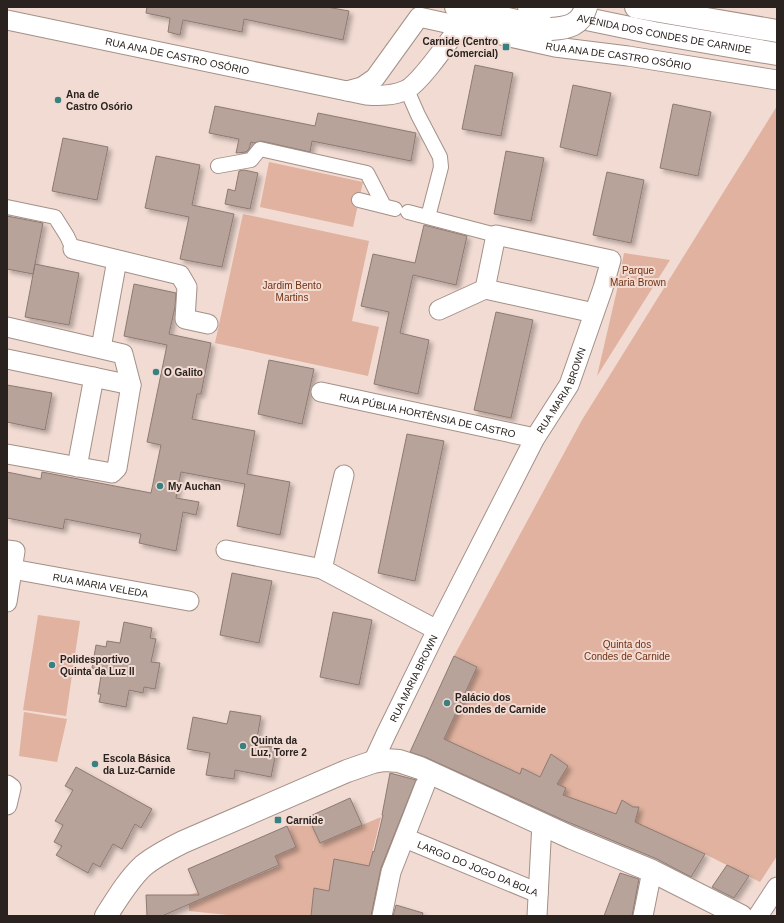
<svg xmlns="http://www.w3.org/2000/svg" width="784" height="923" viewBox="0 0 784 923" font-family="Arial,sans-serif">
	<defs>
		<filter id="shadow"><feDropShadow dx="3.5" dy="3.5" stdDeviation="2" flood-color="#0004"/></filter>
	</defs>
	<rect width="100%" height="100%" fill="#f1dbd2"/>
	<path fill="#e0b29f" d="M777 106V856L760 882 705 854 625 818 563 795 566 788 525 770 522 769 520 774 444 739 477 667 454 656 582 420Z
		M269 162 363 182 353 227 260 207Z
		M243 214 369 241 352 321 379 327 368 376 215 343Z
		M624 253 670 260 597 376 617 290Z
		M38 615 80 621 66 716 23 710Z
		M24 712 67 719 57 762 19 756Z
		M308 817 321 843 362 825 381 817 369 866 348 895 314 889 311 916H238L189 911V895L198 892 201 899 279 866 275 856 296 847 287 826Z"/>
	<path fill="#b7a39a" stroke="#8d7a72" filter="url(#shadow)" d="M147 7H327L349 11 343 40 244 19 242 32 183 20 180 35 168 32 170 18 146 13Z
		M475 65 513 73 501 136 462 129Z
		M573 85 611 93 597 156 560 147Z
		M673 104 711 112 698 176 660 168Z
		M215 106 315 126 318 113 416 133 411 161 312 141 310 152 261 141 254 143 251 142 249 149 246 152 236 153 239 139 209 133Z
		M63 138 108 147 97 200 52 191Z
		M506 151 544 158 531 221 494 214Z
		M156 156 200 165 192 205 234 214 222 267 180 259 189 217 145 208Z
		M244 170 258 173 250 209 225 204 228 189 235 191 239 171Z
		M607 172 644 180 631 243 593 235Z
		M7 216 43 223 33 274 7 269Z
		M424 225 467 236 456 285 413 275 400 333 429 340 418 394 374 384 389 312 361 306 373 254 415 263Z
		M35 264 79 273 69 325 25 317Z
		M134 284 176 293 175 307 169 334 211 343 201 394H197L192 419 255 431 247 474 290 482 280 535 237 526 245 484 181 472 176 498 199 502 196 515 183 512 176 551 139 543 141 534 65 519 63 529 7 518V472L41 479 42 472 151 493 161 445 147 442 167 345 124 336Z
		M496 312 533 320 511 418 474 410Z
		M269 360 314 369 302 424 258 414Z
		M7 385 52 393 45 430 7 422Z
		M407 434 444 441 415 581 378 573Z
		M232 573 272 581 259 643 220 635Z
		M333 612 372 620 359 685 320 677Z
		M124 622 152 628 150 638 156 639 151 662 160 663 155 689 144 687 143 693 129 690 126 707 99 702 101 694H98L102 670 92 668 96 645 106 647 107 641 120 643Z
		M454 656 477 667 444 739 520 774 522 768 540 777 551 754 568 766 557 784 566 788 563 795 616 814 622 800 633 807H639L635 822 705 854 691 877 657 859 563 820 425 757 410 752Z
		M230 711 261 716 256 744 277 748 271 777 235 770 234 779 206 775 210 753 187 749 193 717 227 724Z
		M76 767 152 809 141 828 135 824 122 849 113 844 100 867 93 863 88 873 56 855 62 846 54 842 63 825 55 821 73 790 65 786Z
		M390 773 416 780 381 868 371 916H311L314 888 329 891 334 859 369 866 373 851 374 852 383 815H382Z
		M350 798 362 825 320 843 308 817Z
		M287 826 296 847 275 856 279 865 162 916H147L146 895H199L188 869Z
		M727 865 749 876 734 898 712 887Z
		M620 873 639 879 632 916H604Z
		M396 905 423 913 422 916H393Z"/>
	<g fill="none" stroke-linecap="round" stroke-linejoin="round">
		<defs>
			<path id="pedestrian" d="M407 90 418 115 440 157 441 167 428 217
				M218 166 251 160 260 149 367 173 384 206
				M359 200 395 209
				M7 207 55 217 67 236 73 249
				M408 212 496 235"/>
			<g id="minor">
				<path id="s1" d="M7 20 366 95C380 96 393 96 406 90 420 83 449 41 460 26"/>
				<path id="s2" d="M347 91 362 87 375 78 419 17 555 47 628 56 777 80"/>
				<path d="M73 249 180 275 187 287 185 319 208 324"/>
				<path d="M439 310 485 289"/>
				<path d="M7 327 123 354 131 385 117 468 112 473 7 454"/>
				<path d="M101 348 117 260"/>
				<path d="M7 359 131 385"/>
				<path id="s3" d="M321 392 535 438"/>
				<path d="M77 467 94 377"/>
				<path d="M344 475 322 569 437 630"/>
				<path d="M7 550 15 551 7 602"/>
				<path d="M226 550 322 569"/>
				<path id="s4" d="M12 569 189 601"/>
				<path id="s5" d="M373 762 386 734 437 630 535 438 569 385 603 288 611 260 496 235 485 289 594 313"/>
				<path d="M7 785 11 788 7 805"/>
				<path id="s6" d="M405 838 538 893"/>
				<path d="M382 916 391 872 425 785"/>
				<path d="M537 916 542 823"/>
				<path d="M643 916 652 871"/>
				<path d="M758 916 777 887"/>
			</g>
			<g id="secondary">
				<path d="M456 7 551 29"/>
				<path id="s7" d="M529 7 654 33 777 54"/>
				<path d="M636 7 777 31"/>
				<path d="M106 916C117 899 128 880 143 866 155 856 169 849 183 842L347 771 373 762 385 760 399 761 420 768 572 838 652 871 741 916"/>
			</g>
		</defs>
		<use href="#pedestrian" stroke="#a49088" stroke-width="16"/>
		<use href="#minor" stroke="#a49088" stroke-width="21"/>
		<use href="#secondary" stroke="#a49088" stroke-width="24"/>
		<use href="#pedestrian" stroke="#fff" stroke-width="14"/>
		<use href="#minor" stroke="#fff" stroke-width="19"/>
		<use href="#secondary" stroke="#fff" stroke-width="22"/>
		<defs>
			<path id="secondary-bridge" d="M551 29C568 28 581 25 586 7"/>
		</defs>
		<use href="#secondary-bridge" stroke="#a49088" stroke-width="24" stroke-linecap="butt"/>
		<use href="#secondary-bridge" stroke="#fff" stroke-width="22"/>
	</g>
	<g fill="#398180" stroke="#f1dbd2" stroke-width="1.5">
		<rect x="502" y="43" width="8" height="8" rx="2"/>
		<circle cx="58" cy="100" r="4"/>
		<circle cx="156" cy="372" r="4"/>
		<circle cx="160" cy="486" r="4"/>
		<circle cx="52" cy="665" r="4"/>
		<circle cx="447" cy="703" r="4"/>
		<circle cx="243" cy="746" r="4"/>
		<circle cx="95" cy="764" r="4"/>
		<rect x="274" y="816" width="8" height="8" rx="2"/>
	</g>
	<g text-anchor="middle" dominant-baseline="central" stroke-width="4" stroke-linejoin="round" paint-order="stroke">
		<g font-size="10" fill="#29221e" stroke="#f1dbd2">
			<text stroke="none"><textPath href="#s7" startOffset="138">AVENIDA DOS CONDES DE CARNIDE</textPath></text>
			<text stroke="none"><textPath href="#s1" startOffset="174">RUA ANA DE CASTRO OSÓRIO</textPath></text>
			<text stroke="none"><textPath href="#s2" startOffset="310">RUA ANA DE CASTRO OSÓRIO</textPath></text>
			<text stroke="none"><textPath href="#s5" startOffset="417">RUA MARIA BROWN</textPath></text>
			<text stroke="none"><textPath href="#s3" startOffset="109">RUA PÚBLIA HORTÊNSIA DE CASTRO</textPath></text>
			<text stroke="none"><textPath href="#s4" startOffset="90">RUA MARIA VELEDA</textPath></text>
			<text stroke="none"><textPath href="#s5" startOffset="93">RUA MARIA BROWN</textPath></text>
			<text stroke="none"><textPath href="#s6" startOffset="79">LARGO DO JOGO DA BOLA</textPath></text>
		</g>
		<g font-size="10" font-weight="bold" fill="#29221e" stroke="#f1dbd2" text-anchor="start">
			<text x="498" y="41" text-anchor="end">Carnide (Centro<tspan x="498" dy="12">Comercial)</tspan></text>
			<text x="66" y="94">Ana de<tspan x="66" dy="12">Castro Osório</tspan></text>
			<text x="164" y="372">O Galito</text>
			<text x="168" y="486">My Auchan</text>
			<text x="60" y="659">Polidesportivo<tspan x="60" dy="12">Quinta da Luz II</tspan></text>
			<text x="455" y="697">Palácio dos<tspan x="455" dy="12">Condes de Carnide</tspan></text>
			<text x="251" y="740">Quinta da<tspan x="251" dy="12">Luz, Torre 2</tspan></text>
			<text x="103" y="758">Escola Básica<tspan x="103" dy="12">da Luz-Carnide</tspan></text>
			<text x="286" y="820">Carnide</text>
		</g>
		<g font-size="10" fill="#723112" stroke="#f1dbd2">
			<text x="638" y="270">Parque<tspan x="638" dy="12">Maria Brown</tspan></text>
			<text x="292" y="285">Jardim Bento<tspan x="292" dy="12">Martins</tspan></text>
			<text x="627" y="644">Quinta dos<tspan x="627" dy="12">Condes de Carnide</tspan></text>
		</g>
	</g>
	<rect width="784" height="923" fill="none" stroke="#29221e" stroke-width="16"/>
</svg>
